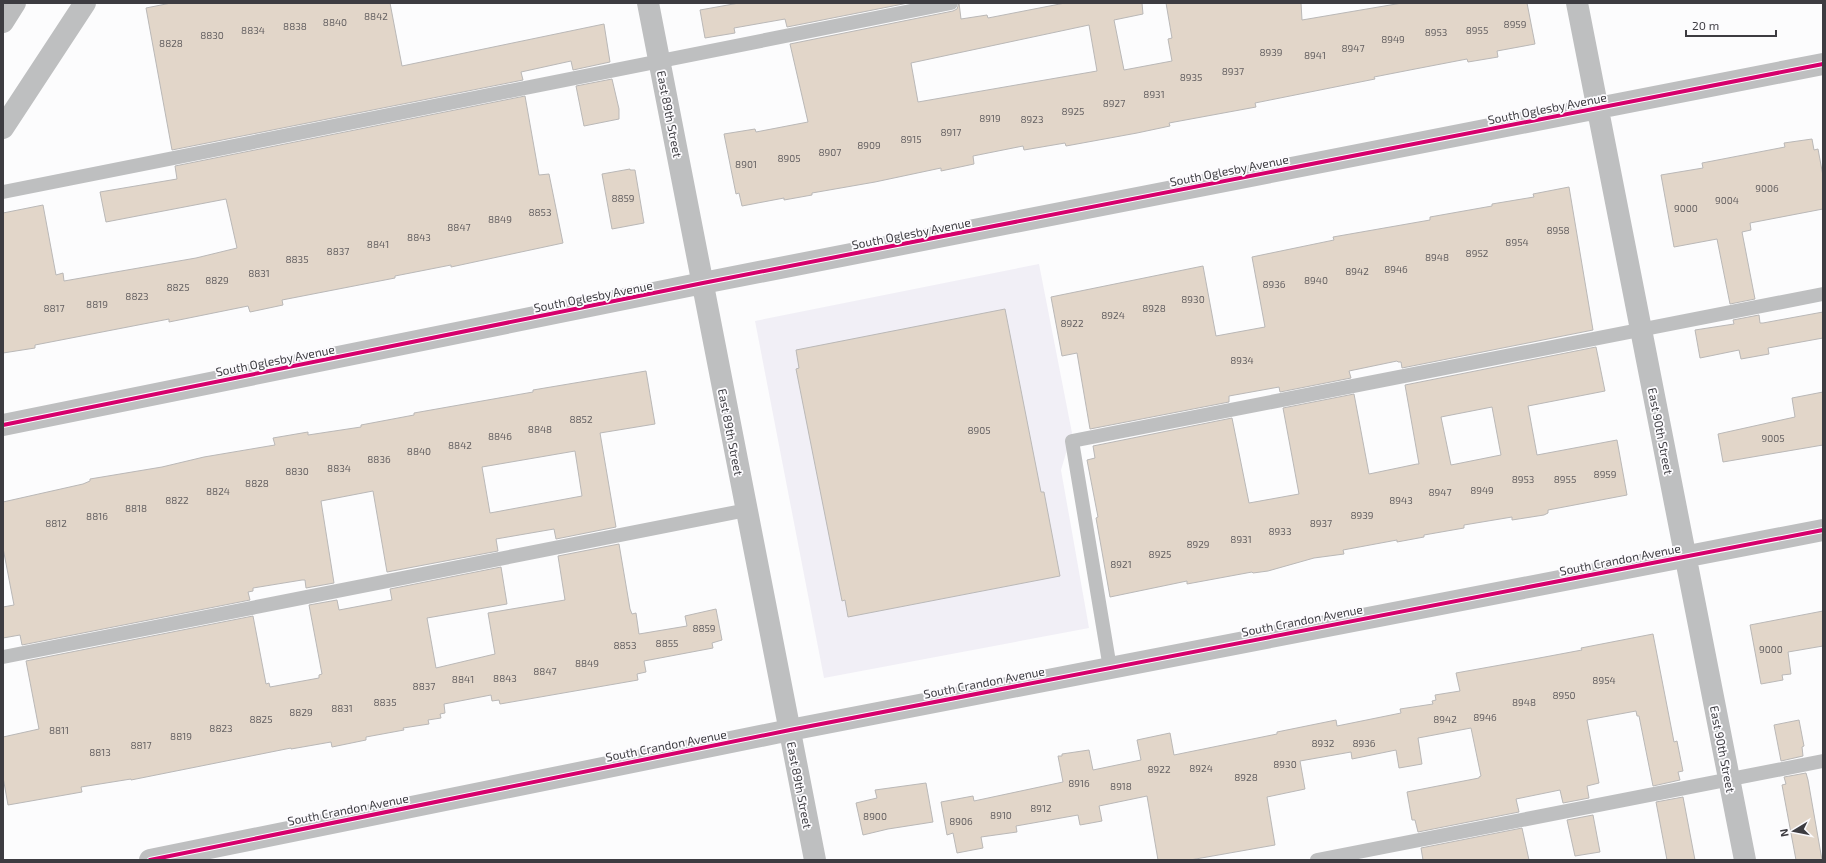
<svg xmlns="http://www.w3.org/2000/svg" width="1826" height="863" viewBox="0 0 1826 863" font-family="'Exo 2',sans-serif">
	<rect width="100%" height="100%" fill="#fcfcfd"/>
	<path fill="#f1eff6" d="M1039 264 1072 433 1061 470 1089 628 824 678 755 321Z"/>
	<path fill="#e2d6c9" stroke="#bab8b7" fill-rule="evenodd" d="M171 3H390L402 66 604 24 610 62 573 70 571 61 521 72 523 80 172 150 146 8Z
		M739 3H908L787 27 785 19 734 28 735 33 705 38 700 10Z
		M959 3 961 19 987 15 988 18 1065 3H1142L1143 14 1114 20 1124 70 1172 61 1168 39 1172 38 1166 3H1301L1302 20 1402 3H1527L1535 44 1497 51 1498 57 1468 62 1467 59 1415 69 1374 77 1375 79 1255 103 1256 107 1169 123 1170 126 1137 133 1066 146 1065 143 1024 150 1023 146 973 156 974 164 941 171V168L875 182 812 193V195L784 200V198L742 206 739 193 736 194 724 134 755 129 756 132 808 122 790 44 953 11 957 9ZM1089 25 1097 71 918 102 911 63Z
		M612 79 619 109V119L584 126 576 86Z
		M525 96 539 175 549 174 563 243 451 267V265L395 276V278L282 300 283 305 250 312 248 306 169 322V319L35 345V348L3 353V213L43 205 56 275 63 273 64 281 196 258 237 248 226 199 106 222 100 192 177 179 175 166Z
		M1812 139 1814 150 1818 149 1823 176V209L1750 223 1751 230 1742 232 1755 299 1730 304 1717 239 1674 247 1661 175 1703 168 1702 163 1785 147 1784 143Z
		M630 169V170H635L644 223 612 229 602 174Z
		M1569 187 1593 330 1402 368 1401 362H1398L1397 361 1349 371 1351 378 1280 392 1279 387 1229 396V402L1090 429 1077 353 1062 356 1051 297 1203 266 1216 336 1265 327 1252 257 1334 240 1333 237 1430 220V217L1492 206V204L1534 197 1533 194Z
		M1005 309 1041 492H1044L1060 576 848 617 845 600 842 601 796 369 799 368 796 350Z
		M1823 312V338L1768 348 1769 354 1741 359 1739 350 1700 358 1695 330 1734 324 1733 320 1759 315 1760 323H1763Z
		M1596 347 1605 391 1528 406 1537 455 1617 440 1627 495 1548 510V513L1544 515 1512 520V517L1464 525V528L1424 535V537L1397 542V540L1343 550 1344 554 1314 558 1268 571 1253 573 1252 572 1187 584V581L1110 597 1096 518 1098 517 1087 460 1095 458 1093 446 1232 418 1249 503 1299 494 1283 408 1354 394 1369 474 1417 464H1419L1405 385ZM1492 407 1501 455 1451 465 1441 417Z
		M646 371 655 424 600 433 616 527 556 539 554 529 496 539 498 551 387 572 373 491 321 501 334 583 306 588 305 580H302L253 588V591L248 592 250 600 22 645 20 635 3 638V607L14 605 3 548V502L83 484 90 481V479L162 467 204 457 275 445 273 438 308 432V435L361 427V425L414 415V413L533 392V390ZM575 451 582 496 490 513 482 467Z
		M1823 392V445L1723 462 1718 434 1795 417 1792 398Z
		M619 544 630 609 632 614 636 613 639 634 687 626 685 616 716 609 722 640 712 643 713 648 644 661 646 672 637 674 638 680 500 704 499 700 492 701 491 695 444 704 445 713 440 714 441 718 428 720 429 724 403 728 404 730 366 737V740L332 747 331 742 291 749V748L131 780V779L81 787 82 792 8 805 3 777V737L39 729 26 661 253 616 266 684 269 683 270 687 319 678V675L322 674 309 605 337 600 339 610 392 600 390 589 501 567 507 604 427 618 436 668 495 654 488 613 565 600 558 556Z
		M1823 611V646L1788 652 1791 674 1782 675 1783 680 1761 684 1750 625Z
		M1653 634 1674 742 1677 741 1683 771 1678 772 1680 780 1653 786 1639 716H1637L1636 711 1587 720 1599 783 1587 786 1589 798 1563 803 1560 790 1516 799 1519 812 1418 832 1415 820H1412L1407 792 1479 778V777L1481 776 1471 728 1418 738 1422 764 1399 768 1396 750 1352 759 1351 752 1300 761 1305 789 1267 797 1275 845 1190 860H1158L1147 796 1099 806 1102 821 1080 825 1078 815 1016 826 1017 832 981 837 983 848 957 853 953 833 947 835 941 802 973 796 974 801 1063 782 1058 756H1062V754L1089 750 1093 770 1141 760 1137 740 1170 733 1174 755 1277 734V732L1336 720 1337 726 1401 713 1400 709 1433 704 1432 701 1436 700 1435 695 1460 691 1456 673 1534 659 1582 650 1581 648Z
		M1799 720 1804 746 1802 747 1803 756 1781 761 1774 725Z
		M1806 773 1808 780 1822 860H1796L1782 785 1786 784 1784 777Z
		M926 783 933 822 888 829 863 835 856 803 877 798 875 790Z
		M1683 797 1695 860H1667L1656 802Z
		M1593 815 1600 852 1575 856 1567 820Z
		M1522 828 1529 860H1423L1421 848Z"/>
	<g fill="none" stroke-linecap="round" stroke-linejoin="round">
		<path stroke="#bebfc0" stroke-width="14" d="M3 192 951 3
			M3 657 747 510
			M1110 668 1072 441 1823 294
			M1317 860 1823 761"/>
		<path stroke="#bebfc0" stroke-width="22" d="M648 3 815 860
			M1577 3 1745 860
			M3 425 703 283 1823 64
			M150 860 790 730 1823 530"/>
		<path stroke="#bebfc0" stroke-width="22" d="M3 128 85 3"/>
		<path stroke="#bbbcbd" stroke-width="22" d="M3 22 15 3"/>
		<defs>
			<path id="cycleway" d="M3 425 703 283 1823 64
				M150 860 790 730 1823 530"/>
		</defs>
		<use href="#cycleway" stroke="#fcfbfe" stroke-width="6"/>
		<use href="#cycleway" stroke="#d6006c" stroke-width="4"/>
	</g>
	<g text-anchor="middle" dominant-baseline="central" stroke-width="3.5" stroke-linejoin="round" paint-order="stroke">
		<g font-size="10" fill="#666263">
			<text x="376" y="16">8842</text>
			<text x="335" y="22">8840</text>
			<text x="1515" y="24">8959</text>
			<text x="295" y="26">8838</text>
			<text x="253" y="30">8834</text>
			<text x="1477" y="30">8955</text>
			<text x="1436" y="32">8953</text>
			<text x="212" y="35">8830</text>
			<text x="1393" y="39">8949</text>
			<text x="171" y="43">8828</text>
			<text x="1353" y="48">8947</text>
			<text x="1271" y="52">8939</text>
			<text x="1315" y="55">8941</text>
			<text x="1233" y="71">8937</text>
			<text x="1191" y="77">8935</text>
			<text x="1154" y="94">8931</text>
			<text x="1114" y="103">8927</text>
			<text x="1073" y="111">8925</text>
			<text x="990" y="118">8919</text>
			<text x="1032" y="119">8923</text>
			<text x="951" y="132">8917</text>
			<text x="911" y="139">8915</text>
			<text x="869" y="145">8909</text>
			<text x="830" y="152">8907</text>
			<text x="789" y="158">8905</text>
			<text x="746" y="164">8901</text>
			<text x="1767" y="188">9006</text>
			<text x="623" y="198">8859</text>
			<text x="1727" y="200">9004</text>
			<text x="1686" y="208">9000</text>
			<text x="540" y="212">8853</text>
			<text x="500" y="219">8849</text>
			<text x="459" y="227">8847</text>
			<text x="1558" y="230">8958</text>
			<text x="419" y="237">8843</text>
			<text x="1517" y="242">8954</text>
			<text x="378" y="244">8841</text>
			<text x="338" y="251">8837</text>
			<text x="1477" y="253">8952</text>
			<text x="1437" y="257">8948</text>
			<text x="297" y="259">8835</text>
			<text x="1396" y="269">8946</text>
			<text x="1357" y="271">8942</text>
			<text x="259" y="273">8831</text>
			<text x="217" y="280">8829</text>
			<text x="1316" y="280">8940</text>
			<text x="1274" y="284">8936</text>
			<text x="178" y="287">8825</text>
			<text x="137" y="296">8823</text>
			<text x="1193" y="299">8930</text>
			<text x="97" y="304">8819</text>
			<text x="54" y="308">8817</text>
			<text x="1154" y="308">8928</text>
			<text x="1113" y="315">8924</text>
			<text x="1072" y="323">8922</text>
			<text x="1242" y="360">8934</text>
			<text x="581" y="419">8852</text>
			<text x="540" y="429">8848</text>
			<text x="979" y="430">8905</text>
			<text x="500" y="436">8846</text>
			<text x="1773" y="438">9005</text>
			<text x="460" y="445">8842</text>
			<text x="419" y="451">8840</text>
			<text x="379" y="459">8836</text>
			<text x="339" y="468">8834</text>
			<text x="297" y="471">8830</text>
			<text x="1605" y="474">8959</text>
			<text x="1523" y="479">8953</text>
			<text x="1565" y="479">8955</text>
			<text x="257" y="483">8828</text>
			<text x="1482" y="490">8949</text>
			<text x="218" y="491">8824</text>
			<text x="1440" y="492">8947</text>
			<text x="177" y="500">8822</text>
			<text x="1401" y="500">8943</text>
			<text x="136" y="508">8818</text>
			<text x="1362" y="515">8939</text>
			<text x="97" y="516">8816</text>
			<text x="56" y="523">8812</text>
			<text x="1321" y="523">8937</text>
			<text x="1280" y="531">8933</text>
			<text x="1241" y="539">8931</text>
			<text x="1198" y="544">8929</text>
			<text x="1160" y="554">8925</text>
			<text x="1121" y="564">8921</text>
			<text x="704" y="628">8859</text>
			<text x="667" y="643">8855</text>
			<text x="625" y="645">8853</text>
			<text x="1771" y="649">9000</text>
			<text x="587" y="663">8849</text>
			<text x="545" y="671">8847</text>
			<text x="505" y="678">8843</text>
			<text x="463" y="679">8841</text>
			<text x="1604" y="680">8954</text>
			<text x="424" y="686">8837</text>
			<text x="1564" y="695">8950</text>
			<text x="385" y="702">8835</text>
			<text x="1524" y="702">8948</text>
			<text x="342" y="708">8831</text>
			<text x="301" y="712">8829</text>
			<text x="1485" y="717">8946</text>
			<text x="261" y="719">8825</text>
			<text x="1445" y="719">8942</text>
			<text x="221" y="728">8823</text>
			<text x="59" y="730">8811</text>
			<text x="181" y="736">8819</text>
			<text x="1323" y="743">8932</text>
			<text x="1364" y="743">8936</text>
			<text x="141" y="745">8817</text>
			<text x="100" y="752">8813</text>
			<text x="1285" y="764">8930</text>
			<text x="1201" y="768">8924</text>
			<text x="1159" y="769">8922</text>
			<text x="1246" y="777">8928</text>
			<text x="1079" y="783">8916</text>
			<text x="1121" y="786">8918</text>
			<text x="1041" y="808">8912</text>
			<text x="1001" y="815">8910</text>
			<text x="875" y="816">8900</text>
			<text x="961" y="821">8906</text>
		</g>
		<g font-size="12" fill="#3d3c41" stroke="#fcfbfe">
			<text transform="translate(1547 108) rotate(-11)">South Oglesby Avenue</text>
			<text transform="translate(670 114) rotate(79)">East 89th Street</text>
			<text transform="translate(1229 170) rotate(-11)">South Oglesby Avenue</text>
			<text transform="translate(911 233) rotate(-11)">South Oglesby Avenue</text>
			<text transform="translate(593 296) rotate(-11)">South Oglesby Avenue</text>
			<text transform="translate(275 360) rotate(-11)">South Oglesby Avenue</text>
			<text transform="translate(1661 431) rotate(79)">East 90th Street</text>
			<text transform="translate(731 432) rotate(79)">East 89th Street</text>
			<text transform="translate(1620 559) rotate(-11)">South Crandon Avenue</text>
			<text transform="translate(1302 620) rotate(-11)">South Crandon Avenue</text>
			<text transform="translate(984 682) rotate(-11)">South Crandon Avenue</text>
			<text transform="translate(666 745) rotate(-11)">South Crandon Avenue</text>
			<text transform="translate(1723 749) rotate(79)">East 90th Street</text>
			<text transform="translate(800 785) rotate(79)">East 89th Street</text>
			<text transform="translate(348 809) rotate(-11)">South Crandon Avenue</text>
		</g>
	</g>
	<rect width="1826" height="863" fill="none" stroke="#3d3c41" stroke-width="8"/>
	<g transform="translate(1794 831) rotate(260)" stroke="#fcfbfe" stroke-width="3" paint-order="stroke">
	<path d="M0-3L7 15L0 10L-7 15Z" fill="#3d3c41"/>
	<text y="-6" font-size="11" font-weight="bold" text-anchor="middle" fill="#3d3c41">N</text>
	</g>
	<path d="M1686 30v6h90v-6" fill="none" stroke="#3d3c41" stroke-width="2"/>
	<text x="1692" y="30" font-size="12" fill="#3d3c41" stroke="#fcfbfe" stroke-width="3" paint-order="stroke">20 m</text>
</svg>
